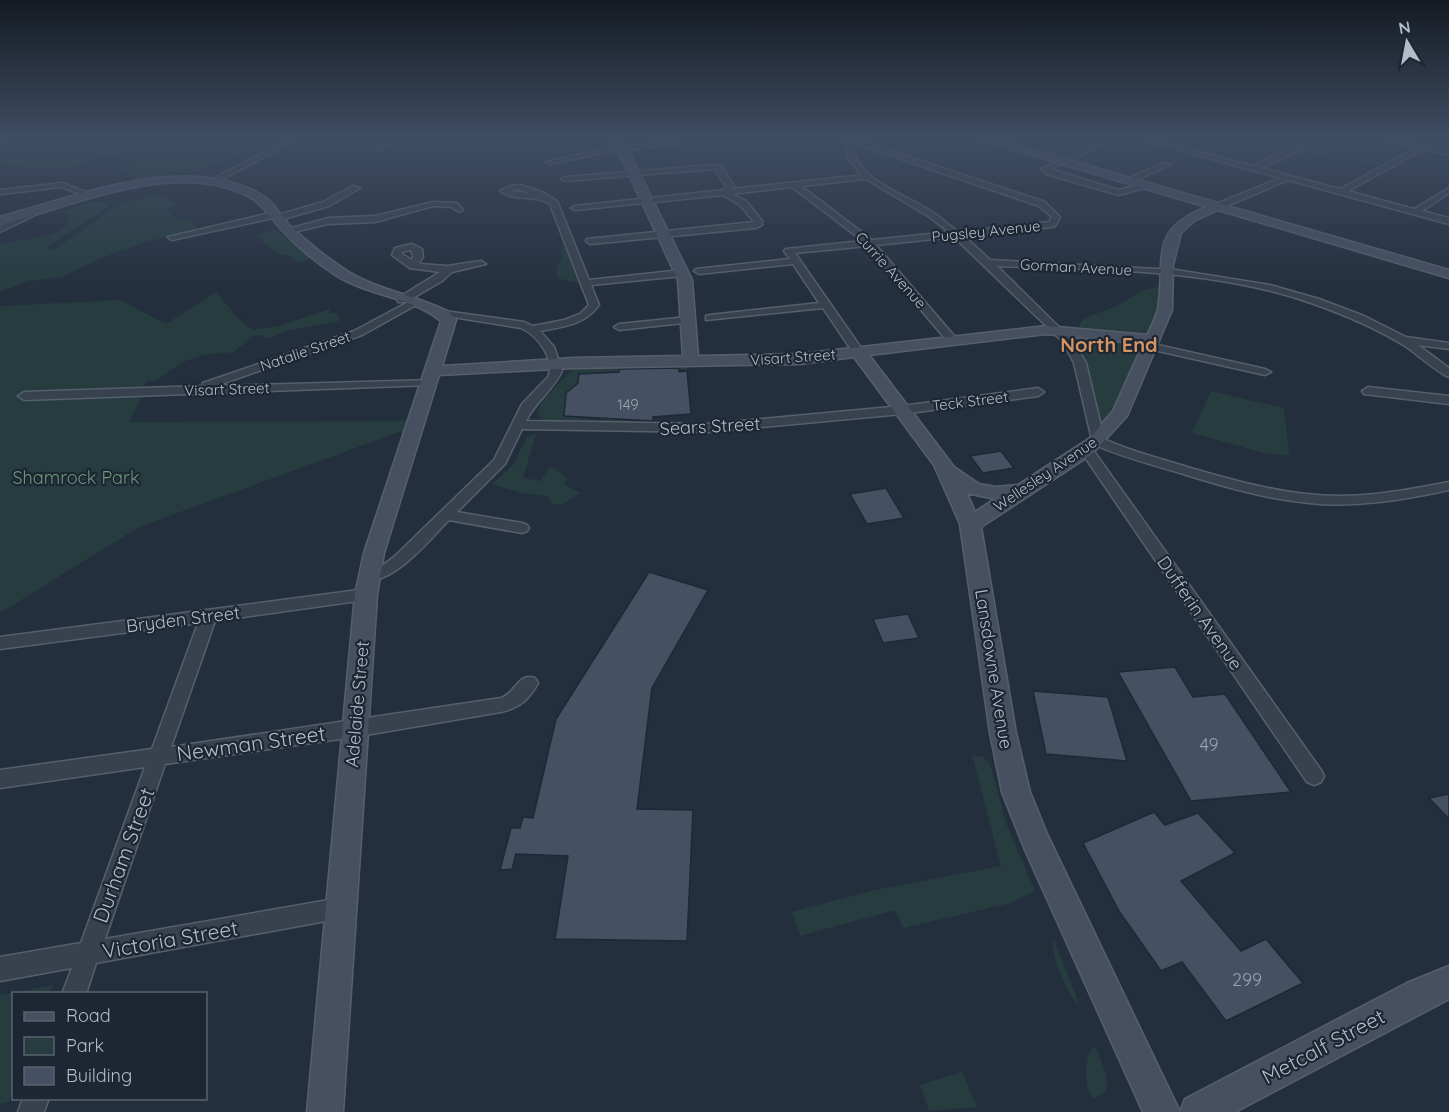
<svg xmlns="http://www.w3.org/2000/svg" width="1449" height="1112" viewBox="0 0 1449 1112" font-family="Quicksand,sans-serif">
	<rect width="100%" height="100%" fill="#242f3e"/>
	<path fill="#263c3f" d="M31 136H65L27 143 32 149 31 152C42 154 72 143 83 138V136H95L82 144C112 163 145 128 176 138L174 143 243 136H285C265 143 247 152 228 160 199 170 167 175 136 180L117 166 136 162 138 159 93 158 72 168 0 166 2 146Z
		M308 136H327L338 139 335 143H324L314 147 313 150 272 152Z
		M1151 136H1264V137L1255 140 1188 142Z
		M1367 143 1384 147 1378 151 1387 147H1413L1377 166 1343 158 1337 161 1304 153 1324 149 1314 145 1317 144 1340 149 1338 150C1348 155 1366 155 1376 150L1360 146Z
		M153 195 168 197 167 200 179 204 167 209 179 221 190 219 200 230 148 241 104 257 61 277 28 281 0 292V244C17 239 69 241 69 214L64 212C78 204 92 200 108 203V207C97 214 50 243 46 250L57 248 119 205Z
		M276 230 311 259 297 263 288 254 282 256 256 236Z
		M563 241 579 283 557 278 556 269 562 259Z
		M1166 285 1161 320 1098 441 1080 363 1055 330 1075 332 1084 318 1114 307 1144 290Z
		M216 292 241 321 253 330 279 326 330 309 329 313H337L340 317 339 321 285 331 271 338H263V335L253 336 234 352 203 355 183 362 156 380 146 381 144 386 146 388 129 422 416 421 413 431 399 432 139 527 0 613V306L120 300 166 324Z
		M658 366H686L688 369H620L619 372 579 374 578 383 564 416 596 420 628 418V421L637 422 544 420 537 416C537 402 563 380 573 369Z
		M1211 391 1284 408 1289 456 1264 453 1192 433Z
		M536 433 523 478 541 481 549 467 555 468 567 479 564 484 580 493 562 505 551 504 548 496 522 493 492 484 513 465 527 437Z
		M972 755 983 757 990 764 1006 823 1035 891 1011 903 903 928 895 910 800 936 792 912 870 891 1001 866Z
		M1054 940 1080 1006C1069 1000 1048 950 1054 940Z
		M53 985 49 993 14 994 13 1089 9 1102 0 1104V995Z
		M1092 1048H1096L1106 1074 1107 1087 1105 1092 1094 1099C1083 1088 1084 1061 1092 1048Z
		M962 1072 977 1107 929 1111 920 1085Z"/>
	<path fill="#455162" stroke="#1f2835" stroke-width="1.5" d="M379 142 397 143 381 153 362 151Z
		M679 368V372L687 371 691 414 653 417V421L564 416 566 393 578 383 579 374 619 372V369Z
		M1001 451 1014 468 983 473 970 456Z
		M886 488 904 518 867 524 850 494Z
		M649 572 708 590 652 688 637 809 693 810 687 941 555 939 568 856 516 854 512 869 500 870 511 828H520L523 817 533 818 556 719Z
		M908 614 919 638 883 643 873 619Z
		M1175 667 1193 697 1225 694 1291 792 1191 801 1118 672Z
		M1033 691 1108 697 1127 761 1046 754Z
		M1449 794V819L1429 798Z
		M1154 812 1165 825 1198 813 1235 853 1181 881 1241 951 1266 939 1303 983 1226 1021 1182 962 1161 971 1119 911 1083 843Z"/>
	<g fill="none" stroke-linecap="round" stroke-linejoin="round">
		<defs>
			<path id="street" d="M3 136H10L0 142V137Z
				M295 136H303L216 183 209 181Z
				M615 136H636L618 139Z
				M837 136 849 137 1045 202 1060 217 1055 226 1052 227 964 236 990 260 1176 270 1270 285 1319 299 1364 316 1406 337 1449 343V349L1418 345 1449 368V377C1439 374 1416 353 1405 346 1376 328 1345 315 1314 304 1213 268 1101 270 997 266L1072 340 1086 363 1104 439C1130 451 1159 458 1187 467 1226 478 1266 490 1307 494 1354 500 1403 491 1449 482V490C1403 500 1355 508 1309 503 1265 499 1222 486 1180 473 1150 464 1121 457 1093 444L1074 363 1063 342 954 237 876 245 956 338V342H948L867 246 795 253 864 352 862 354H854L823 308 706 320V316L710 315 819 303 793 264 699 274 694 271 696 269 790 259 784 251 786 249 863 241 792 187 732 194 746 201 762 221V225L756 228 590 244 586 241 587 239 754 222 740 205 723 195 575 210 571 208 575 206 724 190 726 186 714 169 565 181 561 179 565 177 715 165 722 167 734 186 732 189 862 175 847 157 844 139ZM851 142 1039 206 1052 217 1049 222 1040 223 958 232C947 223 937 214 924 207 897 191 855 178 851 142ZM866 179 928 216 949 232 872 240 801 186Z
				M1014 136H1023L1002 144 997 143Z
				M1129 136H1139L1253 166 1296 146H1302V150L1261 168 1340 189 1416 148 1371 136H1382L1449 151V155L1424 149 1348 191 1414 209 1449 188V193L1422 211 1449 218V224L1288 180 1222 208H1216V204L1280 178Z
				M676 142 678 145 612 151 550 164 546 162 612 147Z
				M1097 144 1103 145 1050 169 1119 190 1145 183 1149 185 1148 187 1119 195 1046 174 1041 169Z
				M1163 163 1170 165 1132 182 1125 180Z
				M62 183 96 196 92 198 61 187 0 194V190Z
				M521 185 542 192 557 201 589 280 682 270 687 273 682 276 591 285 599 305C585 325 562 327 540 331L554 347 562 371C554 389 536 401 526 421L708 424 902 406 1038 388 1044 392 1038 396 902 414 708 432 522 429 505 464 457 512 522 523 527 525 529 528 527 531 522 533 449 520C430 539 392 587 364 579L361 575 364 571 382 566 395 556 494 460 522 404 548 377C556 359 537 335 521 328L441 315 436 312 437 310 524 322 533 326 564 320 580 314 589 305 550 204C535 194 515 202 500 191L510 186ZM517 189 530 193 510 191Z
				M353 186 360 188 329 206 280 220 273 218 172 240 168 237 274 212 278 215 323 202Z
				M433 202 457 203 463 210 459 212 452 207 433 206 375 222 328 224 289 233 285 230 328 218 375 216Z
				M32 210 35 211V215L0 232V226Z
				M412 244 422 249 423 257 419 263 421 264 447 266 481 261 486 264 452 272 442 281 406 302H398V298L440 272 410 268 392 255 395 248ZM411 250 413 257 412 260 402 254V252Z
				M412 300 416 301V305L362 335 216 386 434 380 436 382 430 385 24 400 18 396 24 392 202 386 203 383 354 331Z
				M688 317 693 320 692 322 619 330 614 327 619 324Z
				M1149 343 1265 369 1271 372 1265 375 1145 348 1144 346Z
				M1368 387 1449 396V404L1364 394 1362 391Z
				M1086 446 1091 447 1321 770 1324 776 1321 782 1314 785 1307 782 1080 450Z
				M366 589 372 591 374 595 372 599 215 621 171 747 501 698C515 694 518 672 535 678L538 683C529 700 519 708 501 712L354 737 165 764 105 939 340 898 348 901 351 909 348 917 96 963 86 994H62L72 968 0 981V957L81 943 145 767 0 788V770L152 749 198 623 0 649V637Z
				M23 1098H49L44 1112H18Z"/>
			<path id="secondary" d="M611 136H621L692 280 698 356 799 354 1046 326 1147 335C1151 327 1156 318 1158 309 1166 259 1147 230 1207 207L974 138 972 136H986L1449 270V278L1218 210 1194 221 1181 233 1173 265 1172 310 1127 416 1092 454 981 527 1016 733 1030 792 1047 834 1180 1112 1185 1099 1407 983 1449 966V999L1235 1112H1143L1025 850 1002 792 990 733 960 524 934 465 854 357 799 364 574 368 439 375 384 553 377 595 343 1112H307L355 595 364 553 441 321C412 297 369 296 337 276 317 263 297 247 281 229 272 220 264 206 253 199 180 156 74 206 0 225V217C78 196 183 152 260 194 273 201 281 216 291 227 310 244 330 261 352 274 382 291 418 296 449 312L456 320 442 366 574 358 683 356 678 280ZM1046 334 1143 344 1113 411 1090 438 1018 485 996 487 979 484 954 467 869 355ZM967 493 995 499 975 512Z"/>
		</defs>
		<use href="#street" stroke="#565f6c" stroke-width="3"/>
		<use href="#secondary" stroke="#565f6c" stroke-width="3"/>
		<use href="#street" fill="#38414e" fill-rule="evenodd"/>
		<use href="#secondary" fill="#465061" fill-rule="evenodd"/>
	</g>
	<linearGradient id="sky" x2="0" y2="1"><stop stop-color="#141a22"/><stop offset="0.47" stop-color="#3f4d63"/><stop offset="1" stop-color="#3f4d63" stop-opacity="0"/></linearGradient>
	<rect width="1449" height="291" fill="url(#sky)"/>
	<g text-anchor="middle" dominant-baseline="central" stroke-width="4.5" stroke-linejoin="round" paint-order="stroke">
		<g font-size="15" fill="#b4bcc9" stroke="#1d2633">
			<text transform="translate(986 231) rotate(-6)">Pugsley Avenue</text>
			<text transform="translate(1076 267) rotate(3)">Gorman Avenue</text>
			<text transform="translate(891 270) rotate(48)">Currie Avenue</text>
			<text transform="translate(305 351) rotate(-19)">Natalie Street</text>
			<text transform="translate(793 357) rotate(-4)">Visart Street</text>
			<text transform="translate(227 389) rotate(-2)">Visart Street</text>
			<text transform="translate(970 401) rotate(-7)">Teck Street</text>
			<text transform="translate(1045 474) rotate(-34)">Wellesley Avenue</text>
		</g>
		<g font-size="15" fill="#98a1af">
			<text x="628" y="404">149</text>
		</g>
		<g font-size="18" fill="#b4bcc9" stroke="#1d2633">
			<text transform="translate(710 426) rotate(-3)">Sears Street</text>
			<text transform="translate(1200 613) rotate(55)">Dufferin Avenue</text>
			<text transform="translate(183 619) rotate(-7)">Bryden Street</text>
			<text transform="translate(994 669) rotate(81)">Lansdowne Avenue</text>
			<text transform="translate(357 704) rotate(-85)">Adelaide Street</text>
		</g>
		<g font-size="18" fill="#6b9a76" stroke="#1d2633">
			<text x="76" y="477">Shamrock Park</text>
		</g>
		<g font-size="18" fill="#98a1af">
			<text x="1209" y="744">49</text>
			<text x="1247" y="979">299</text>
		</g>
		<g font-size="20" font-weight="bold" fill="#d59563" stroke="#1d2633">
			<text x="1109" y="344">North End</text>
		</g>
		<g font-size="21" fill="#b4bcc9" stroke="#1d2633">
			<text transform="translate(251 743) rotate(-8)">Newman Street</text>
			<text transform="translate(123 855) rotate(-70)">Durham Street</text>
			<text transform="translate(170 939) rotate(-10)">Victoria Street</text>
			<text transform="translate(1323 1046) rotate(-28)">Metcalf Street</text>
		</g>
	</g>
	<rect x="12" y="992" width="195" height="108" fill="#1d2633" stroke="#59626f" stroke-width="1.5"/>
	<rect x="24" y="1012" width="30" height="9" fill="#465061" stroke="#59626f" stroke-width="1.5"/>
	<text x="66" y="1022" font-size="18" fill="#b4bcc9">Road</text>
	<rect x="24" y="1037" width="30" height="18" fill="#263c3f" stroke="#59626f" stroke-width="1.5"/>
	<text x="66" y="1052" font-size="18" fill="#b4bcc9">Park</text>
	<rect x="24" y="1067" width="30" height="18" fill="#455162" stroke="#59626f" stroke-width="1.5"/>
	<text x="66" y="1082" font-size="18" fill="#b4bcc9">Building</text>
	<g transform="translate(1407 42) rotate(350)" stroke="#1d2633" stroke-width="4.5" paint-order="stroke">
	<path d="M0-4.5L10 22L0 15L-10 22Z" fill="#b4bcc9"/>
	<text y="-9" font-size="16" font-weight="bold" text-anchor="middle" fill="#b4bcc9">N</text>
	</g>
</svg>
